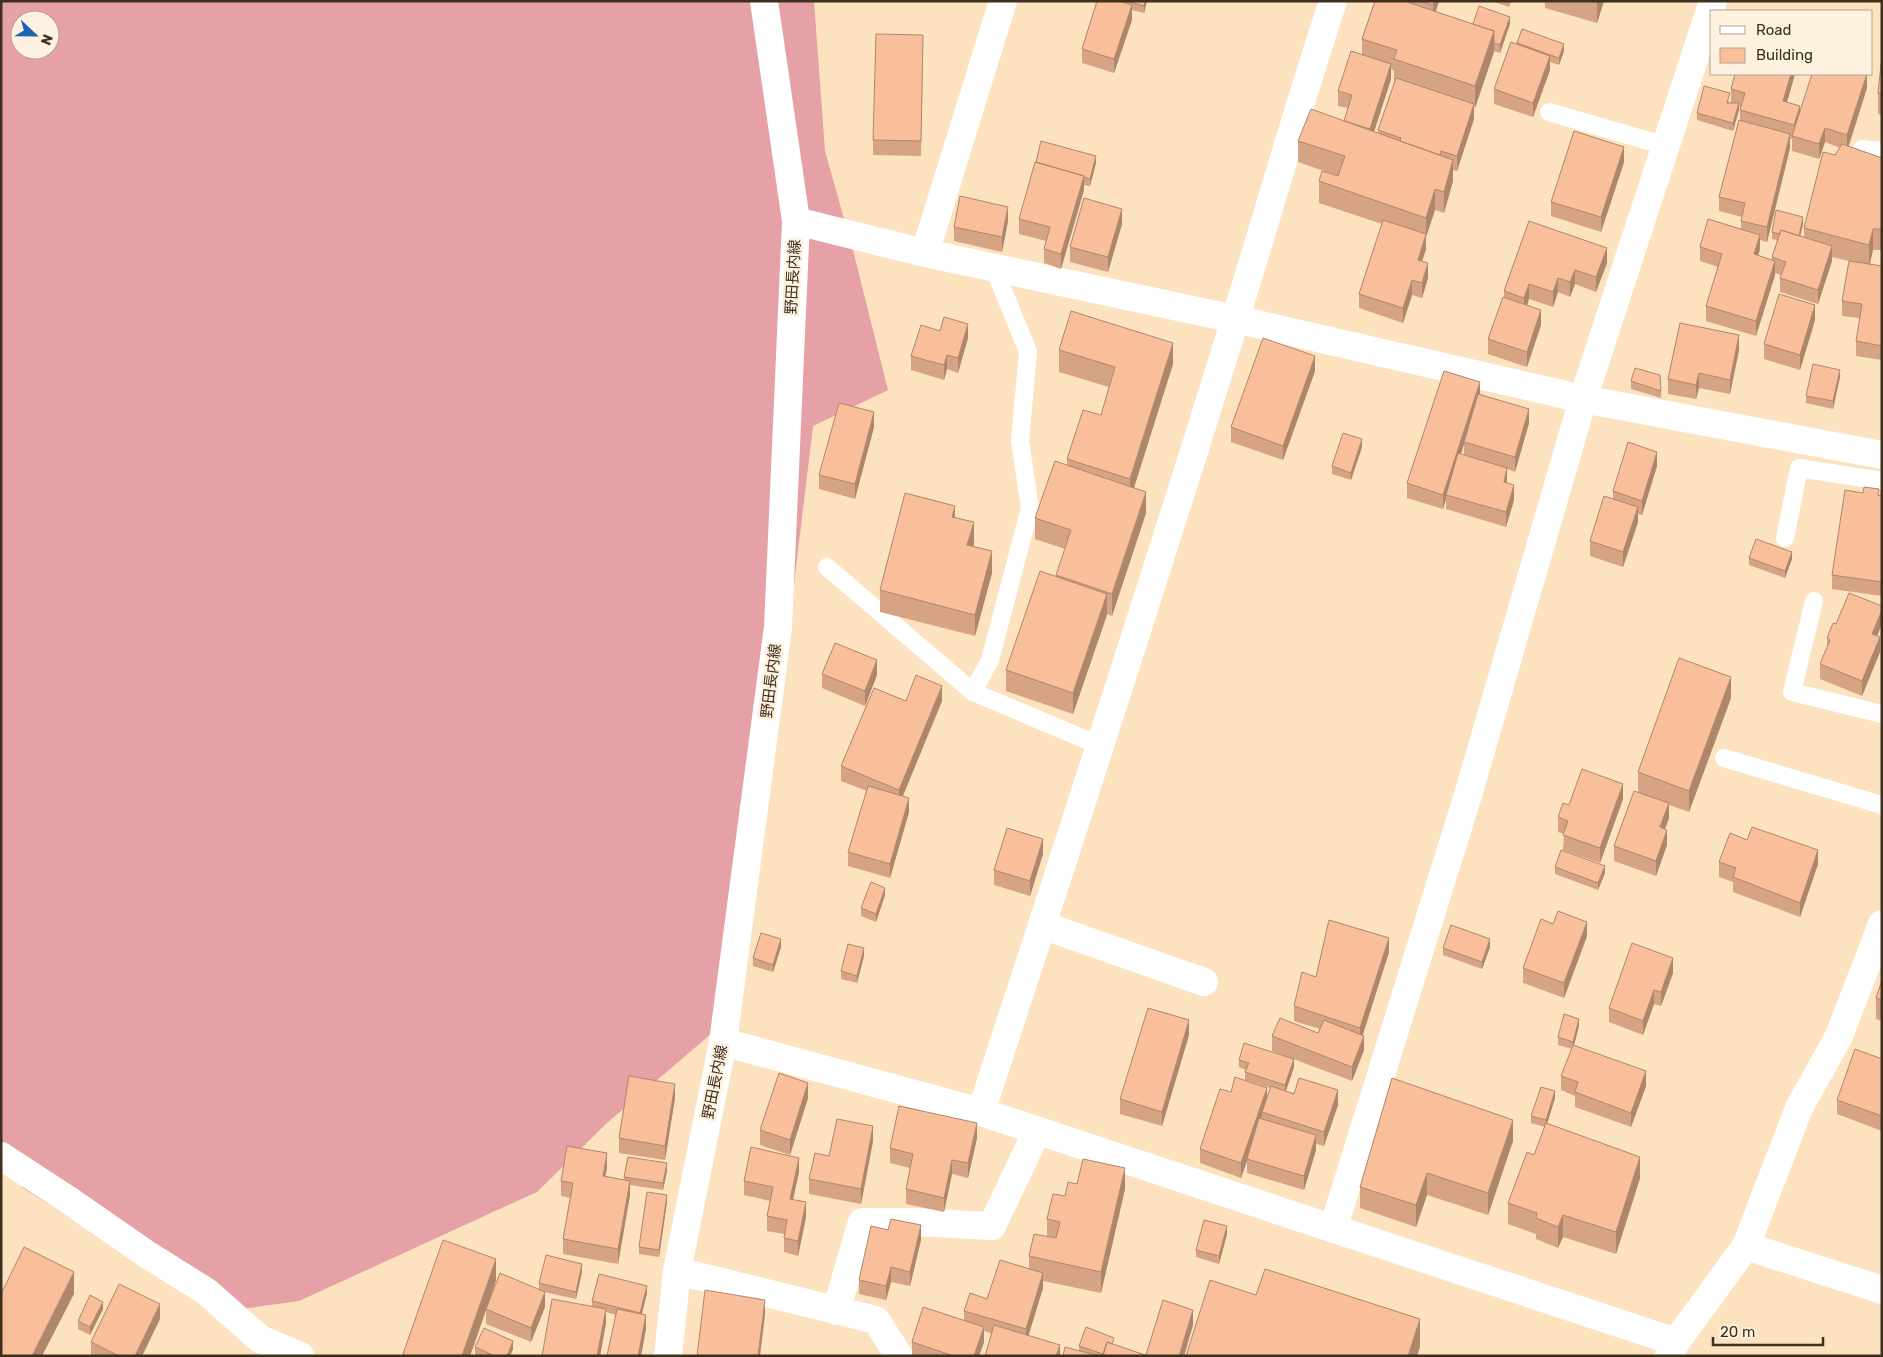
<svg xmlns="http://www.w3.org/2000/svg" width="1883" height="1357" viewBox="0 0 1883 1357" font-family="Rubik,'Noto Sans JP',sans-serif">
	<rect width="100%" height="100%" fill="#fde2bf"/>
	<path fill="#e6a1a6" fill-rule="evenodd" d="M1 1H814L825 151 854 254 888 390 813 426 766 817 739 1010 607 1123 537 1192 299 1301 220 1312 23 1188 1 1162ZM20 20H50V50H20Z"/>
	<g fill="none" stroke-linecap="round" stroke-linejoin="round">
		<path stroke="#fff" stroke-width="18" d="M1549 112 1666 146
			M1862 149 1882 151
			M1785 538 1799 468 1882 481
			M827 567 973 692 1101 746
			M1814 601 1792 692 1882 714
			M973 692 990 660 1030 508 1020 441 1028 352 994 268
			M1724 758 1882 805"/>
		<path stroke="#fff" stroke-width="28" d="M796 221 925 253 1235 319 1583 399 1882 455
			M925 253 1003 1
			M1042 925 1204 982
			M723 1042 981 1112 1676 1342
			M981 1112C1067 849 1153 585 1235 320 1268 214 1298 107 1333 1
			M1 1156 70 1201 145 1253 207 1292 260 1339 300 1356
			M1333 1229 1468 795 1583 399 1713 1
			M1746 1246 1882 1290
			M677 1271 876 1320 899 1356
			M836 1311 862 1222H915L992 1226 1037 1131"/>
		<path stroke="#fff" stroke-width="28" d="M1669 1356 1676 1342 1746 1246 1799 1108 1839 1036 1882 924"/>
		<path stroke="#fff" stroke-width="28" d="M668 1356 677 1271 723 1042 778 627 796 221 764 1"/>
	</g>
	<path fill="#d6a484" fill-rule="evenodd" d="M1097 1H1147L1144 13 1132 10V20L1114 73 1082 63V49Z
		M1375 1H1439L1436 12 1473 24H1510L1500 53 1494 51 1475 108 1474 107V119L1457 171 1453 170V181L1444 213 1435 210 1426 237V249L1422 261 1428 278 1422 298 1412 295 1403 323 1359 308V294L1382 224 1319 203V181L1338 176 1298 162V141L1344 121 1348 108 1338 106V91L1362 55V39ZM1391 69 1394 71V80L1395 81 1378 130V133L1374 132 1391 79Z
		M1492 1H1511L1509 7Z
		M1545 1H1604L1597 23 1545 8Z
		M1517 43 1564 51 1559 65 1550 62V70L1533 117 1494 104V89Z
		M923 50 921 156 873 155V140Z
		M1882 55V115L1878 114V93Z
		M1735 74H1795L1787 102 1800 113 1867 88 1849 146 1882 158V250H1873L1870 264 1881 266 1882 254V360L1856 356V341L1860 318 1842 316V301L1849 261 1832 257V261L1818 304 1780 292V278L1781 275 1775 273V275L1756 336 1706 321V306L1718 267 1700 261V247L1741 229V221L1742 217 1719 211V197L1740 121V110L1741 107 1739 106V110L1733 131 1697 120V113L1730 101 1729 103H1731V89ZM1790 139H1792V151L1819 159 1825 142 1840 148 1835 155 1804 228V237L1800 236 1803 224 1772 232V239L1777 240 1772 257V260L1758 256 1760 249V240L1767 242 1790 148Z
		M1624 162 1601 232 1551 216V202Z
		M1096 163 1090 186 1084 185V190L1061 269 1044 263V249L1046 241 1019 234V219Z
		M1008 221 1002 252 954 241V227Z
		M1529 221 1607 263 1596 292 1575 284 1570 297 1558 292 1553 307 1529 299 1527 306 1541 325 1527 367 1488 354V339L1504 298V291Z
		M1122 224 1108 272 1070 262V247Z
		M1815 320 1800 370 1764 359V344Z
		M940 331 968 338 958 373 947 369 944 380 911 370V356Z
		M1059 350 1173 364 1134 488 1146 513 1112 616 1107 614 1073 714 1006 691V670L1056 576 1065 549 1035 539V518L1067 465V459L1101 415 1109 387 1059 372Z
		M1739 350 1730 394 1699 388 1696 399 1668 394V379Z
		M1315 371 1283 460 1231 442V427Z
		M1840 377 1833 409 1806 403V396Z
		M1631 381 1661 391V398L1631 389Z
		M1480 394 1529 423 1515 472 1507 469V483L1514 500 1506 527 1446 509V499L1443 509 1407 498V483ZM1464 444V455L1461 454Z
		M874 427 855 499 819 489V475Z
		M1362 447 1351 480 1332 474V466Z
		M1657 466 1642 515 1638 514V522L1623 567 1590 556V541L1613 499V491Z
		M1879 495 1882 496V596L1832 589V575Z
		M955 518 974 544 973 547 992 573 975 636 880 612V590Z
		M1749 558 1792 559 1785 578 1749 565Z
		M1882 606V624L1877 636 1880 652 1862 696 1820 679V664L1827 648V638L1836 624Z
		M822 674 877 675 865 706 822 688Z
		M1731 698 1689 812 1669 805V818L1665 829 1667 845 1656 876 1614 861V846L1638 792V772Z
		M906 701H942L903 796 909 812 890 878 848 866V852L867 791 841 781V766Z
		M1623 799 1600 863 1563 850 1564 834 1558 832V817L1569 805Z
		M1043 854 1030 896 994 885V870Z
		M1719 862 1818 864 1800 917 1733 892V882L1719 877Z
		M1555 867 1605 873 1598 890 1555 874Z
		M885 895 876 922 861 916V908Z
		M1587 936 1564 998 1523 983V968Z
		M781 947 773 972 753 966V958Z
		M1490 947 1482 969 1443 955V948Z
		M1389 952 1363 1035 1364 1050 1352 1081 1272 1051V1036L1318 1033 1320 1029 1294 1021V1006L1316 977Z
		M864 956 857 983 841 979V971Z
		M1673 973 1661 1006 1654 1004 1643 1035 1609 1022V1008Z
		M1882 980V1021L1876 1019V998Z
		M1579 1026 1574 1045 1646 1086 1631 1127 1575 1107V1096L1561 1090V1076L1572 1049 1558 1045V1037Z
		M1189 1035 1162 1126 1120 1114V1099Z
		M1882 1059V1131L1837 1114V1100Z
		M1239 1060 1294 1067 1286 1091 1338 1105 1324 1146 1316 1144V1150L1304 1190 1247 1173V1161L1241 1178 1200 1163V1149L1231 1092 1267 1098 1270 1088 1245 1080V1072L1246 1070 1239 1067Z
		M675 1098 665 1160 619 1153V1138Z
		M808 1098 790 1155 760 1145V1130Z
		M1555 1098 1547 1124 1640 1178 1616 1254 1563 1237 1558 1248 1536 1239V1234L1508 1224V1203L1534 1155 1545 1127 1531 1123V1116Z
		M977 1138 968 1178 952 1174 944 1212 906 1204V1189L910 1168 890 1163V1148Z
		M873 1141 861 1204 809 1194V1179L829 1156Z
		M1513 1141 1488 1215 1427 1195 1416 1227 1360 1208V1187Z
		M607 1168 605 1176 624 1180V1177L667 1171 663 1190 630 1185V1195L618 1264 563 1254V1239L570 1198 561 1196V1181Z
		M799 1172 793 1199 806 1217 798 1256 784 1252V1234L767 1231V1216L770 1201 744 1195V1181Z
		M1077 1184 1125 1189 1101 1293 1043 1281V1288L1028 1335 1060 1356 984 1331V1342L979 1356H912V1342L964 1321V1311L987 1299 1029 1269V1256L1047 1237V1219L1065 1196Z
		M667 1202 659 1257 639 1254V1247Z
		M1227 1234 1219 1264 1196 1257V1250Z
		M921 1240 910 1286 891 1282 886 1300 859 1294V1280Z
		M582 1272 576 1299 544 1292 545 1307 531 1342 486 1324V1311L470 1356H403V1354L496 1280 491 1296 539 1289V1283Z
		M647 1293 642 1314 646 1329 641 1356H607L616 1315 606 1312V1323L600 1356H542L592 1306V1301Z
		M103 1309 90 1335 78 1329V1321Z
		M160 1319 142 1356H91V1342Z
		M1193 1325 1184 1356H1063L1079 1351V1346L1114 1345 1146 1355Z
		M475 1347 513 1349 510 1356H478L475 1354Z"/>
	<path fill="#ae866c" d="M1145 1H1147L1144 13V6Z
		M1434 1H1439L1433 20V5Z
		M1597 1H1604L1597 23Z
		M1132 5V20L1114 73V59Z
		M1510 17V24L1500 53V45Z
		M1494 31V52L1475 108V86Z
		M1564 44V51L1559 65V58Z
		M1550 56V70L1533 117V103Z
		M1391 64V79L1370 144V129Z
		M1791 74H1795L1783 116V101Z
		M1867 74V88L1847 150V135Z
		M1739 103V110L1733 131V123Z
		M1474 104V119L1457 171V156Z
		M1800 106V121L1794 136V125Z
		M1825 128V142L1819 159V144Z
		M1790 134V148L1767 242V227Z
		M1624 147V162L1601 232V217Z
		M1096 156V163L1090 186V179Z
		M1453 160V181L1444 213V192Z
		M1084 176V190L1061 269V254Z
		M1435 189V210L1426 237V249L1418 274V260L1426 236V218Z
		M1008 207V221L1002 252V237Z
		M1122 209V224L1108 272V257Z
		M1803 217V224L1798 246V238Z
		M1873 229V250L1869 266V245Z
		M1760 235V249L1754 269V254Z
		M1832 246V261L1818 304V290Z
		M1607 248V263L1596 292V277Z
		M1775 261V275L1756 336V321Z
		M1428 263V278L1422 298V283Z
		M1575 270V284L1570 297V282Z
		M1558 278V292L1553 307V292Z
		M1412 280V295L1403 323V308Z
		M1529 284V299L1524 313V298Z
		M1815 305V320L1800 370V355Z
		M1541 310V325L1527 367V352Z
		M968 324V338L958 373V358Z
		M1739 335V350L1730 394V380Z
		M1173 343V364L1130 500V479Z
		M947 355V369L944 380V365Z
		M1315 356V371L1283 460V446Z
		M1840 370V377L1833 409V401Z
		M1699 373V388L1696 399V385Z
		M1480 382V397L1464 442V444L1448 495H1446V499L1443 509V495Z
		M1529 409V423L1515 472V457Z
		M874 412V427L855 499V484Z
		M1362 439V447L1351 480V473Z
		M1657 452V466L1642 515V501Z
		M1507 468V482L1504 496V482Z
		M1514 485V500L1506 527V512Z
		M1146 492V513L1112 616V594Z
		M955 506V527L952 517Z
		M1638 507V522L1623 567V552Z
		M974 522V544L967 566V545Z
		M992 551V573L975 636V615Z
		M1792 552V559L1785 578V571Z
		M1107 594V615L1073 714V693Z
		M1882 610V624L1872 648V634Z
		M1880 637V652L1862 696V681Z
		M877 660V675L865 706V691Z
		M1731 677V698L1689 812V791Z
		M942 686V701L899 805V790Z
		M1623 784V799L1600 863V848Z
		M909 798V812L890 878V864Z
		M1669 803V818L1660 842V827Z
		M1667 830V845L1656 876V861Z
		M1043 839V854L1030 896V881Z
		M1818 850V864L1800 917V903Z
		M1605 866V873L1598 890V883Z
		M885 888V895L876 922V914Z
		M1587 922V936L1564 998V983Z
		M1389 938V952L1360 1043V1028Z
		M781 939V947L773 972V965Z
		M1490 939V947L1482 969V962Z
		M864 948V956L857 983V976Z
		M1673 958V973L1661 1006V992Z
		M1654 990V1004L1643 1035V1021Z
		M1579 1019V1026L1573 1049V1042Z
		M1189 1020V1035L1162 1126V1112Z
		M1364 1036V1050L1352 1081V1067Z
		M1294 1059V1067L1285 1093V1085Z
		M1646 1071V1086L1631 1127V1113Z
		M808 1083V1098L790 1155V1140Z
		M675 1084V1098L665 1160V1146Z
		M1267 1088V1102L1262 1112V1116L1247 1159V1161L1241 1178V1163Z
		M1338 1090V1105L1324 1146V1132Z
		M1555 1091V1098L1546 1127V1120Z
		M1513 1120V1141L1488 1215V1193Z
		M977 1123V1138L968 1178V1163Z
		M873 1126V1141L861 1204V1189Z
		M1316 1135V1150L1304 1190V1176Z
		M607 1153V1168L603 1190V1176Z
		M1640 1157V1178L1616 1254V1232Z
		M799 1158V1172L790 1213V1199Z
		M952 1160V1174L944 1212V1198Z
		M667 1163V1171L663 1190V1183Z
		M1125 1168V1189L1101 1293V1272Z
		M1427 1173V1195L1416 1227V1205Z
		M630 1181V1195L618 1264V1249Z
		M667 1195V1202L659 1257V1250Z
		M806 1202V1217L798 1256V1241Z
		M1563 1215V1237L1558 1248V1227Z
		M921 1225V1240L910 1286V1272Z
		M1227 1226V1234L1219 1264V1256Z
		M496 1259V1280L470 1356H462Z
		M582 1264V1272L576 1299V1292Z
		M891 1267V1282L886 1300V1286Z
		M74 1272V1294L42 1356H32Z
		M1043 1273V1288L1026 1344V1329Z
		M647 1286V1293L640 1321V1313Z
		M545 1292V1307L531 1342V1328Z
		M765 1300V1315L760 1356H758Z
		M103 1302V1309L90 1335V1327Z
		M160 1304V1319L142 1356H135Z
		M606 1309V1323L600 1356H597Z
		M1193 1310V1325L1184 1356H1179Z
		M646 1315V1329L641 1356H638Z
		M1420 1319V1347L1417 1356H1408Z
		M984 1327V1342L979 1356H974Z
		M513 1341V1349L510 1356H507Z
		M1060 1345V1356H1056Z"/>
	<path fill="#f9bf9a" stroke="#ae866c" d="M1097 1H1119L1132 5 1114 59 1082 49Z
		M1127 1H1145L1144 6Z
		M1375 1H1404L1494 31 1475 86 1394 59 1397 50 1362 39Z
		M1421 1H1434L1433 5Z
		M1479 6 1510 17 1500 45 1494 43V31L1473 24Z
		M1522 29 1564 44 1559 58 1517 43Z
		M876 34 923 35 921 141 873 140Z
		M1511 42 1550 56 1533 103 1494 89Z
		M1351 51 1391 64 1370 129 1344 121 1352 95 1338 91Z
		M1882 55V93H1878Z
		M1735 74H1791L1783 101 1800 106 1794 125 1740 110 1745 93 1731 89Z
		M1812 74H1867L1847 135 1825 128 1819 144 1792 136Z
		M1396 78 1474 104 1457 156 1441 151 1440 155 1400 141 1401 138 1378 130Z
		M1704 86 1730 93 1727 103H1739L1733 123 1697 113Z
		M1311 109 1453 160 1444 192 1435 189 1426 218 1319 181 1322 171 1338 176 1345 156 1298 141Z
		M1739 120 1790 134 1767 227 1741 221 1745 203 1719 197Z
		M1574 131 1624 147 1601 217 1551 202Z
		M1041 141 1096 156 1090 179 1083 177 1084 176 1036 162Z
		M1842 144 1882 158V229H1873L1869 245 1804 228 1823 152 1835 155Z
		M1035 162 1084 176 1061 254 1044 249 1050 227 1019 219Z
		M960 196 1008 207 1002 237 954 227Z
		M1084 198 1122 209 1108 257 1070 247Z
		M1776 210 1803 217 1799 236 1781 230 1779 234 1772 232Z
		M1708 219 1760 235 1754 254 1775 261 1756 321 1706 306 1722 254 1700 247Z
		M1383 220 1426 234 1418 260 1428 263 1422 283 1412 280 1403 308 1359 294Z
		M1529 221 1607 248 1596 277 1575 270 1570 282 1558 278 1553 292 1529 284 1524 298 1504 291Z
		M1781 230 1832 246 1818 290 1780 278 1786 262 1772 257Z
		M1849 261 1882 266V346L1856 341 1862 304 1842 301Z
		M1779 294 1815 305 1800 355 1764 344Z
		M1503 297 1541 310 1527 352 1488 339Z
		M1071 311 1173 343 1130 479 1067 459 1083 410 1101 415 1115 367 1059 350Z
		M944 317 968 324 958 358 947 355 944 365 911 356 921 325 940 331Z
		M1680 323 1739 335 1730 380 1699 373 1696 385 1668 379Z
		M1263 338 1315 356 1283 446 1231 427Z
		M1813 364 1840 370 1833 401 1806 396Z
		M1635 368 1660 375 1661 391 1631 381Z
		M1444 371 1480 382 1443 495 1407 483Z
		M1478 394 1529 409 1515 457 1464 442Z
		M839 403 874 412 855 484 819 475Z
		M1343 433 1362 439 1351 473 1332 466Z
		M1628 442 1657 452 1642 501 1613 491Z
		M1458 453 1507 468 1504 482 1514 485 1506 512 1446 495Z
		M1055 461 1146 492 1112 594 1056 575 1071 530 1035 518Z
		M1864 487 1879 489 1878 495 1882 496V582L1832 575 1845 490 1863 493Z
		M905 493 955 506 952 517 974 522 967 545 992 551 975 615 880 590Z
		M1604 496 1638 507 1623 552 1590 541Z
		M1756 539 1792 552 1785 571 1749 558Z
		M1040 571 1107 594 1073 693 1006 670Z
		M1849 593 1882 606V610L1872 634 1880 637 1862 681 1820 664 1830 640 1827 638 1833 623 1836 624Z
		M835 643 877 660 865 691 822 674Z
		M1679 658 1731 677 1689 791 1638 772Z
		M916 675 942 686 899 790 841 766 874 688 906 701Z
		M1582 769 1623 784 1600 848 1563 835 1568 821 1558 817 1563 803 1569 805Z
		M868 786 909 798 890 864 848 852Z
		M1634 791 1669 803 1660 827 1667 830 1656 861 1614 846Z
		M1752 827 1818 850 1800 903 1733 877 1736 868 1719 862 1730 833 1747 840Z
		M1007 828 1043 839 1030 881 994 870Z
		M1561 850 1605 866 1598 883 1555 867Z
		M871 882 885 888 876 914 861 908Z
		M1558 911 1587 922 1564 983 1523 968 1541 919 1553 924Z
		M1329 920 1389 938 1360 1028 1294 1006 1302 972 1316 977Z
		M1451 925 1490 939 1482 962 1443 948Z
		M761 933 781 939 773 965 753 958Z
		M1632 943 1673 958 1661 992 1654 990 1643 1021 1609 1008Z
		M848 944 864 948 857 976 841 971Z
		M1882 980V1000L1876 998Z
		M1148 1008 1189 1020 1162 1112 1120 1099Z
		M1564 1014 1579 1019 1573 1042 1558 1037Z
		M1280 1018 1318 1033 1324 1020 1364 1036 1352 1067 1272 1036Z
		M1244 1043 1294 1059 1285 1085 1245 1072 1249 1063 1239 1060Z
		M1573 1045 1646 1071 1631 1113 1575 1092 1578 1082 1561 1076Z
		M1855 1049 1882 1059V1116L1837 1100Z
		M779 1073 808 1083 790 1140 760 1130Z
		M629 1076 675 1084 665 1146 619 1138Z
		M1235 1077 1267 1088 1241 1163 1200 1149 1220 1089 1231 1092Z
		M1299 1078 1338 1090 1324 1132 1262 1112 1271 1086 1294 1094Z
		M1392 1078 1513 1120 1488 1193 1427 1173 1416 1205 1360 1187Z
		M1541 1087 1555 1091 1546 1120 1531 1116Z
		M899 1106 977 1123 968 1163 952 1160 944 1198 906 1189 913 1154 890 1148Z
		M1259 1118 1316 1135 1304 1176 1247 1159Z
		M837 1119 873 1126 861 1189 809 1179 815 1153 829 1156Z
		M1546 1123 1640 1157 1616 1232 1563 1215 1558 1227 1536 1218 1537 1213 1508 1203 1527 1152 1534 1155Z
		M567 1146 607 1153 603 1176 630 1181 618 1249 563 1239 573 1183 561 1181Z
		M751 1147 799 1158 790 1199 806 1202 798 1241 784 1238 787 1220 767 1216 773 1187 744 1181Z
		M628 1157 667 1163 663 1183 624 1177Z
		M1083 1159 1125 1168 1101 1272 1029 1256 1034 1234 1056 1238 1060 1222 1047 1219 1053 1194 1065 1196 1068 1182 1077 1184Z
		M647 1192 667 1195 659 1250 639 1247Z
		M891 1219 921 1225 910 1272 891 1267 886 1286 859 1280 871 1226 888 1230Z
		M1204 1220 1227 1226 1219 1256 1196 1250Z
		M443 1240 496 1259 462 1356H407L403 1354Z
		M24 1247 74 1272 32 1356H1V1294Z
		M546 1255 582 1264 576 1292 539 1283Z
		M1000 1260 1043 1273 1026 1329 964 1311 970 1293 987 1299Z
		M1265 1269 1420 1319 1408 1356H1186L1210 1280 1256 1295Z
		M500 1273 545 1292 531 1328 486 1309Z
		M599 1274 647 1286 640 1313 592 1301Z
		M119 1284 160 1304 135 1356H119L91 1342Z
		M705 1290 765 1300 758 1356H697Z
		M90 1295 103 1302 90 1327 78 1321Z
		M552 1299 606 1309 597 1356H542Z
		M1163 1300 1193 1310 1179 1356H1148L1146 1355Z
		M923 1307 984 1327 974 1356H954L912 1342Z
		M617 1309 646 1315 638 1356H607Z
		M994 1325 1060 1345 1056 1356H985Z
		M1086 1327 1114 1338 1112 1344 1107 1342 1103 1354 1079 1346Z
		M484 1328 513 1341 507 1356H495L475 1347Z
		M1107 1342 1148 1356H1103Z
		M1065 1347 1095 1355 1094 1356H1063Z"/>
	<g text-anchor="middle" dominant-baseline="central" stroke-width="5" stroke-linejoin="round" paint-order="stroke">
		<g font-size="15" fill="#3d301f" stroke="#fff1e0">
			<text transform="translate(793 277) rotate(-87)">野田長内線</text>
			<text transform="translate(771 681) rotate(-83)">野田長内線</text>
			<text transform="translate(715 1082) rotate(-79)">野田長内線</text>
		</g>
	</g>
	<rect width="1883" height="1357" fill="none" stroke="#3d301f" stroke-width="5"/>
	<rect x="1710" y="10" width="162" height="65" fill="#fff1e0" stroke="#b1a493"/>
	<rect x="1720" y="26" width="25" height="8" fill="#ffffff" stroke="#b1a493"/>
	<text x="1756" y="35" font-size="15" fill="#3d301f">Road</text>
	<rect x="1720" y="48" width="25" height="15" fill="#f9bf9a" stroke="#b1a493"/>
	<text x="1756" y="60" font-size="15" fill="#3d301f">Building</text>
	<g transform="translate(35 35) rotate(112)"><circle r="24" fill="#fff1e0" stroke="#b1a493"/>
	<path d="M0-4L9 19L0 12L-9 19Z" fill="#1a64b3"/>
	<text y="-8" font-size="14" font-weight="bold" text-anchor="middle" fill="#3d301f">N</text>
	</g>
	<path d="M1713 1337v8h110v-8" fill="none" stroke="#3d301f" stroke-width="2.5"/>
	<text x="1720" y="1337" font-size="15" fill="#3d301f" stroke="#fff1e0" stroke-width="4" paint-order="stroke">20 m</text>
</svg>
